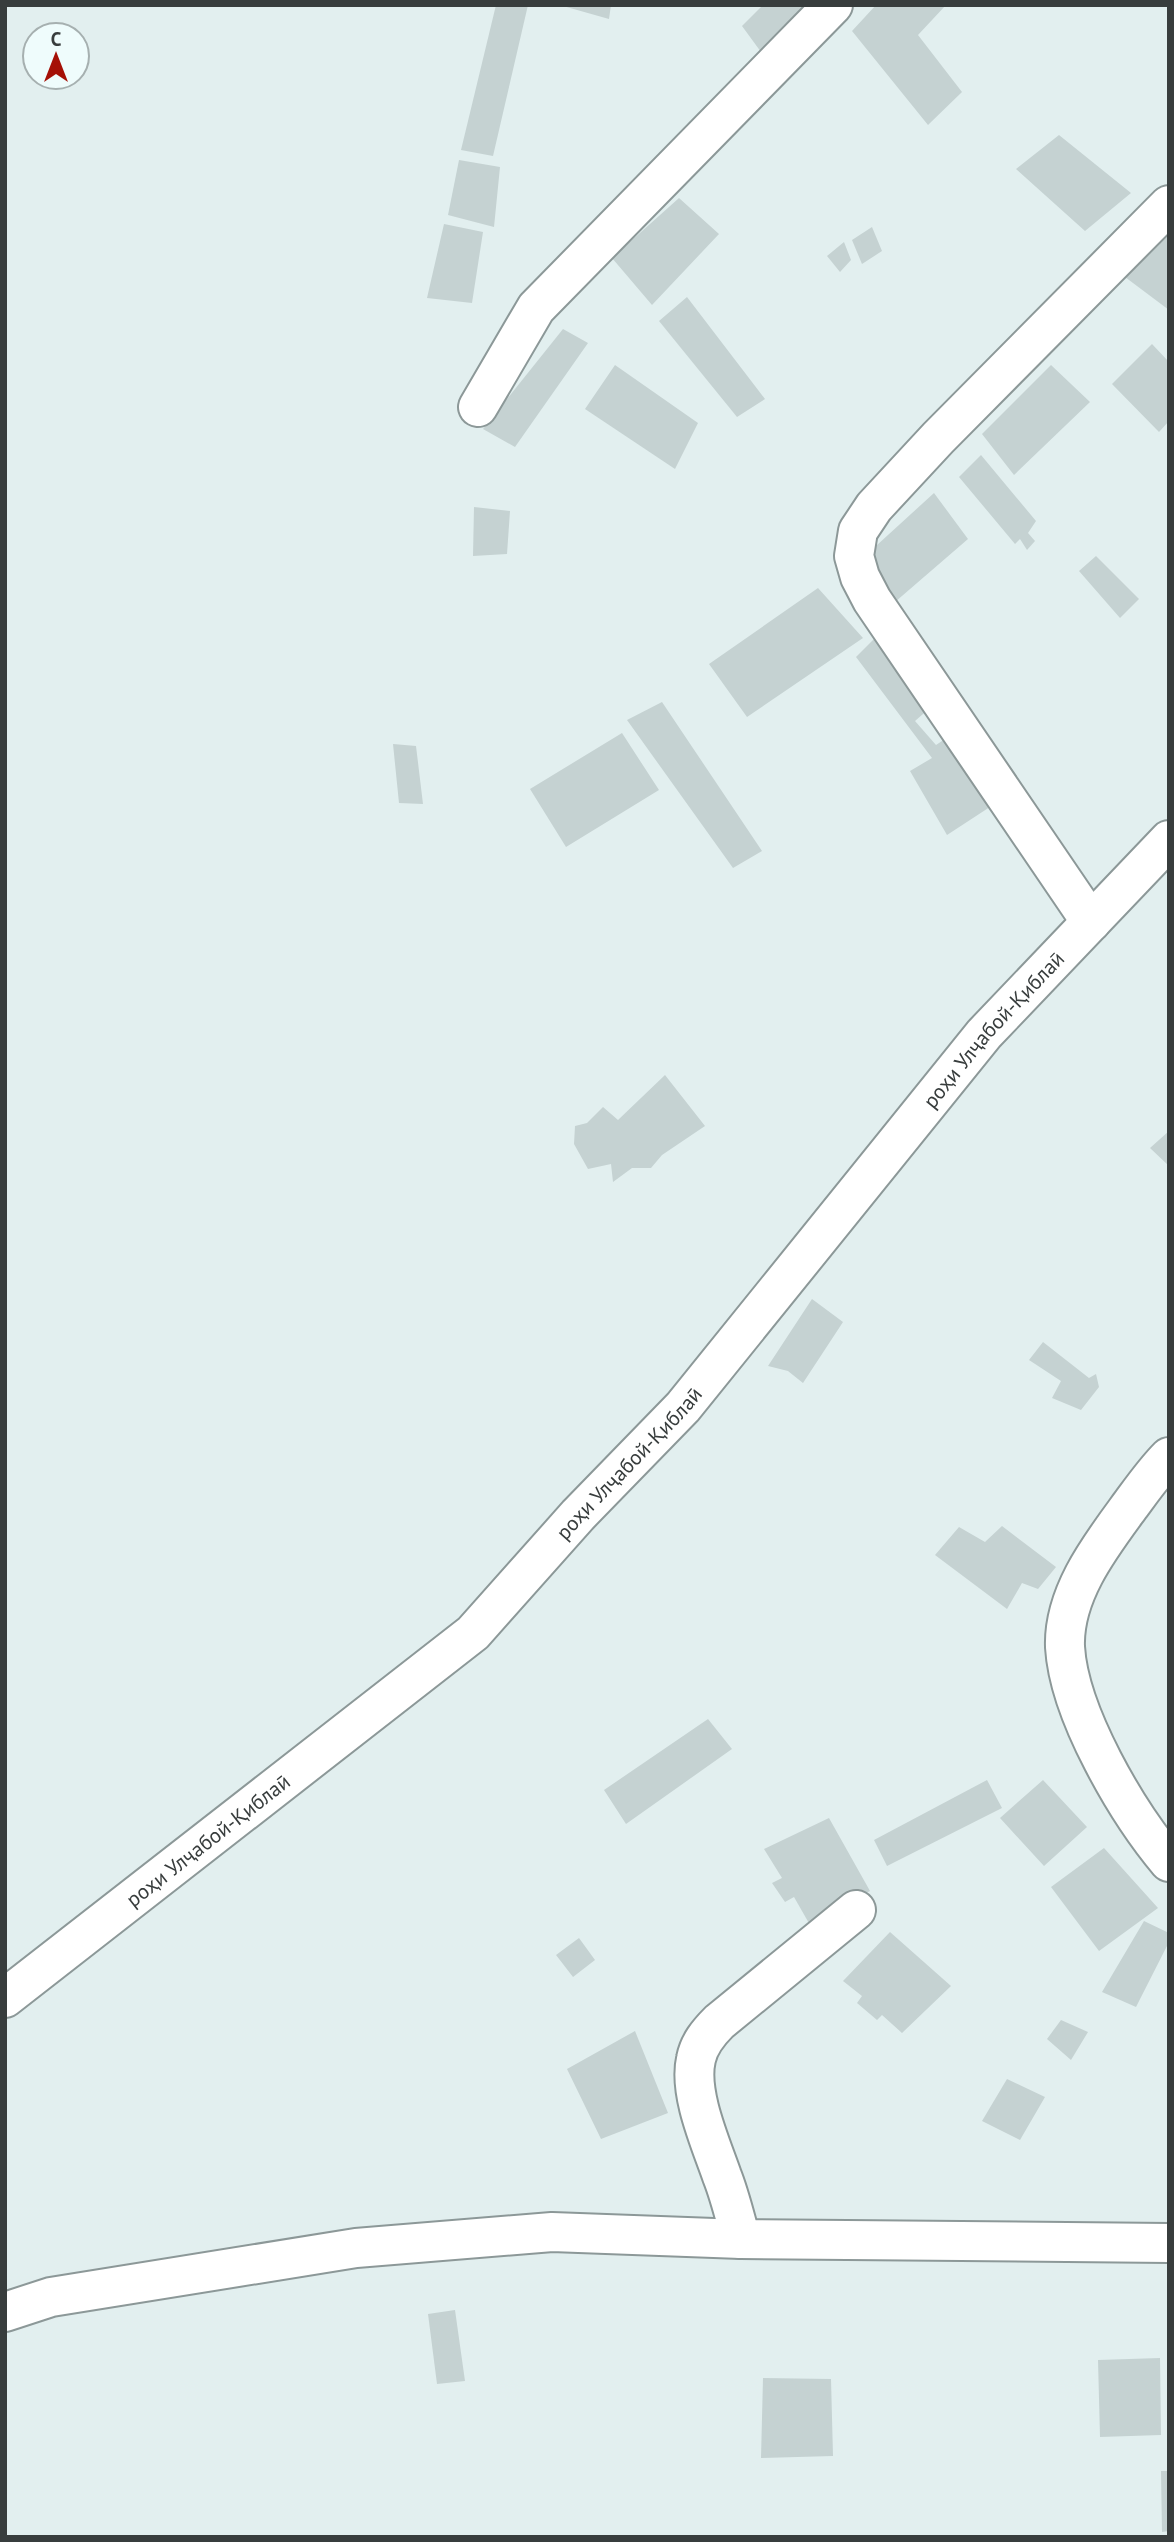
<svg xmlns="http://www.w3.org/2000/svg" width="1174" height="2542" viewBox="0 0 1174 2542" font-family="'PT Sans',sans-serif">
	<rect width="100%" height="100%" fill="#e2efef"/>
	<path fill="#c5d2d2" d="M496 5H528L493 156 461 150Z
		M563 5H611L609 19 563 6Z
		M763 5H808L761 52 742 26Z
		M876 5H946L918 35 962 92 928 125 852 31Z
		M1059 135 1131 193 1085 231 1016 169Z
		M459 160 500 167 494 227 448 215Z
		M679 198 719 234 652 305 612 258Z
		M444 224 483 232 472 303 427 298Z
		M872 227 882 251 862 264 852 240Z
		M1169 233V310L1125 277Z
		M844 242 851 260 840 272 827 256Z
		M687 297 765 399 737 417 659 321Z
		M563 329 588 343 515 447 483 429Z
		M1152 344 1169 362V421L1159 432 1112 384Z
		M615 365 698 423 675 469 585 409Z
		M1051 365 1090 402 1014 475 982 434Z
		M981 455 1036 521 1028 533 1035 541 1027 550 1020 539 1015 544 959 477Z
		M934 493 968 539 895 602 865 556Z
		M474 507 510 511 507 554 473 556Z
		M1096 556 1139 599 1120 618 1079 571Z
		M818 588 863 638 747 717 709 664Z
		M879 634 931 707 915 721 936 745 951 735 996 803 947 835 910 771 932 758 856 657Z
		M662 702 762 851 733 868 627 720Z
		M622 733 659 790 566 847 530 789Z
		M393 744 416 746 423 804 399 803Z
		M665 1075 705 1126 662 1155 651 1168H632L613 1182 611 1164 588 1169 574 1144 575 1126 587 1123 603 1107 618 1120Z
		M1169 1131V1166L1150 1148Z
		M812 1299 843 1322 803 1383 788 1371 768 1366Z
		M1043 1342 1089 1378 1096 1374 1099 1387 1081 1410 1052 1398 1061 1381 1029 1360Z
		M1002 1526 1056 1567 1038 1589 1022 1583 1007 1609 935 1555 959 1527 985 1542Z
		M708 1719 732 1749 626 1824 604 1790Z
		M987 1780 1002 1808 887 1866 874 1840Z
		M1043 1780 1087 1827 1044 1866 1000 1818Z
		M829 1818 870 1891 810 1925 794 1897 785 1902 772 1883 782 1878 764 1849Z
		M1104 1848 1158 1908 1099 1951 1051 1887Z
		M1144 1921 1169 1933V1942L1136 2007 1102 1992Z
		M890 1932 951 1986 902 2033 882 2015 877 2020 857 2003 862 1996 843 1981Z
		M579 1938 595 1960 573 1977 556 1955Z
		M1061 2020 1088 2032 1071 2060 1047 2039Z
		M635 2031 668 2113 601 2139 567 2069Z
		M1007 2079 1045 2097 1020 2140 982 2121Z
		M455 2310 465 2381 437 2384 428 2314Z
		M1160 2358 1161 2435 1100 2437 1098 2360Z
		M763 2378 831 2379 833 2456 761 2458Z
		M1161 2471H1169V2531L1162 2532Z"/>
	<g fill="none" stroke-linecap="round" stroke-linejoin="round">
		<defs>
			<g id="minor">
				<path d="M478 407 536 308 833 5"/>
				<path d="M1091 922 872 600 860 577 854 556 858 531 874 507 938 438 1169 205"/>
				<path d="M1169 1457C1155 1471 1143 1488 1132 1503 1102 1544 1063 1593 1065 1647 1069 1714 1127 1812 1169 1862"/>
				<path id="s1" d="M5 1998 473 1633 578 1515 683 1407 984 1034 1169 840"/>
				<path d="M741 2239C735 2218 730 2196 722 2176 711 2144 688 2093 696 2059 699 2044 708 2033 719 2022L856 1910"/>
				<path d="M5 2312 51 2297 356 2248 552 2232 741 2239 1169 2243"/>
			</g>
		</defs>
		<use href="#minor" stroke="#8c9898" stroke-width="42"/>
		<use href="#minor" stroke="#fff" stroke-width="38"/>
	</g>
	<g text-anchor="middle" dominant-baseline="central" stroke-width="6" stroke-linejoin="round" paint-order="stroke">
		<g font-size="21" fill="#383d3d" stroke="#effcfc">
			<text stroke="none"><textPath href="#s1" startOffset="1391">роҳи Улҷабой-Қиблаӣ</textPath></text>
			<text stroke="none"><textPath href="#s1" startOffset="824">роҳи Улҷабой-Қиблаӣ</textPath></text>
			<text stroke="none"><textPath href="#s1" startOffset="257">роҳи Улҷабой-Қиблаӣ</textPath></text>
		</g>
	</g>
	<rect width="1174" height="2542" fill="none" stroke="#383d3d" stroke-width="14"/>
	<g transform="translate(56 56)"><circle r="33" fill="#effcfc" stroke="#a6b0b0" stroke-width="2"/>
	<path d="M0-5L12 26L0 18L-12 26Z" fill="#a51006"/>
	<text y="-10" font-size="19" font-weight="bold" text-anchor="middle" fill="#383d3d">С</text>
	</g>
</svg>
